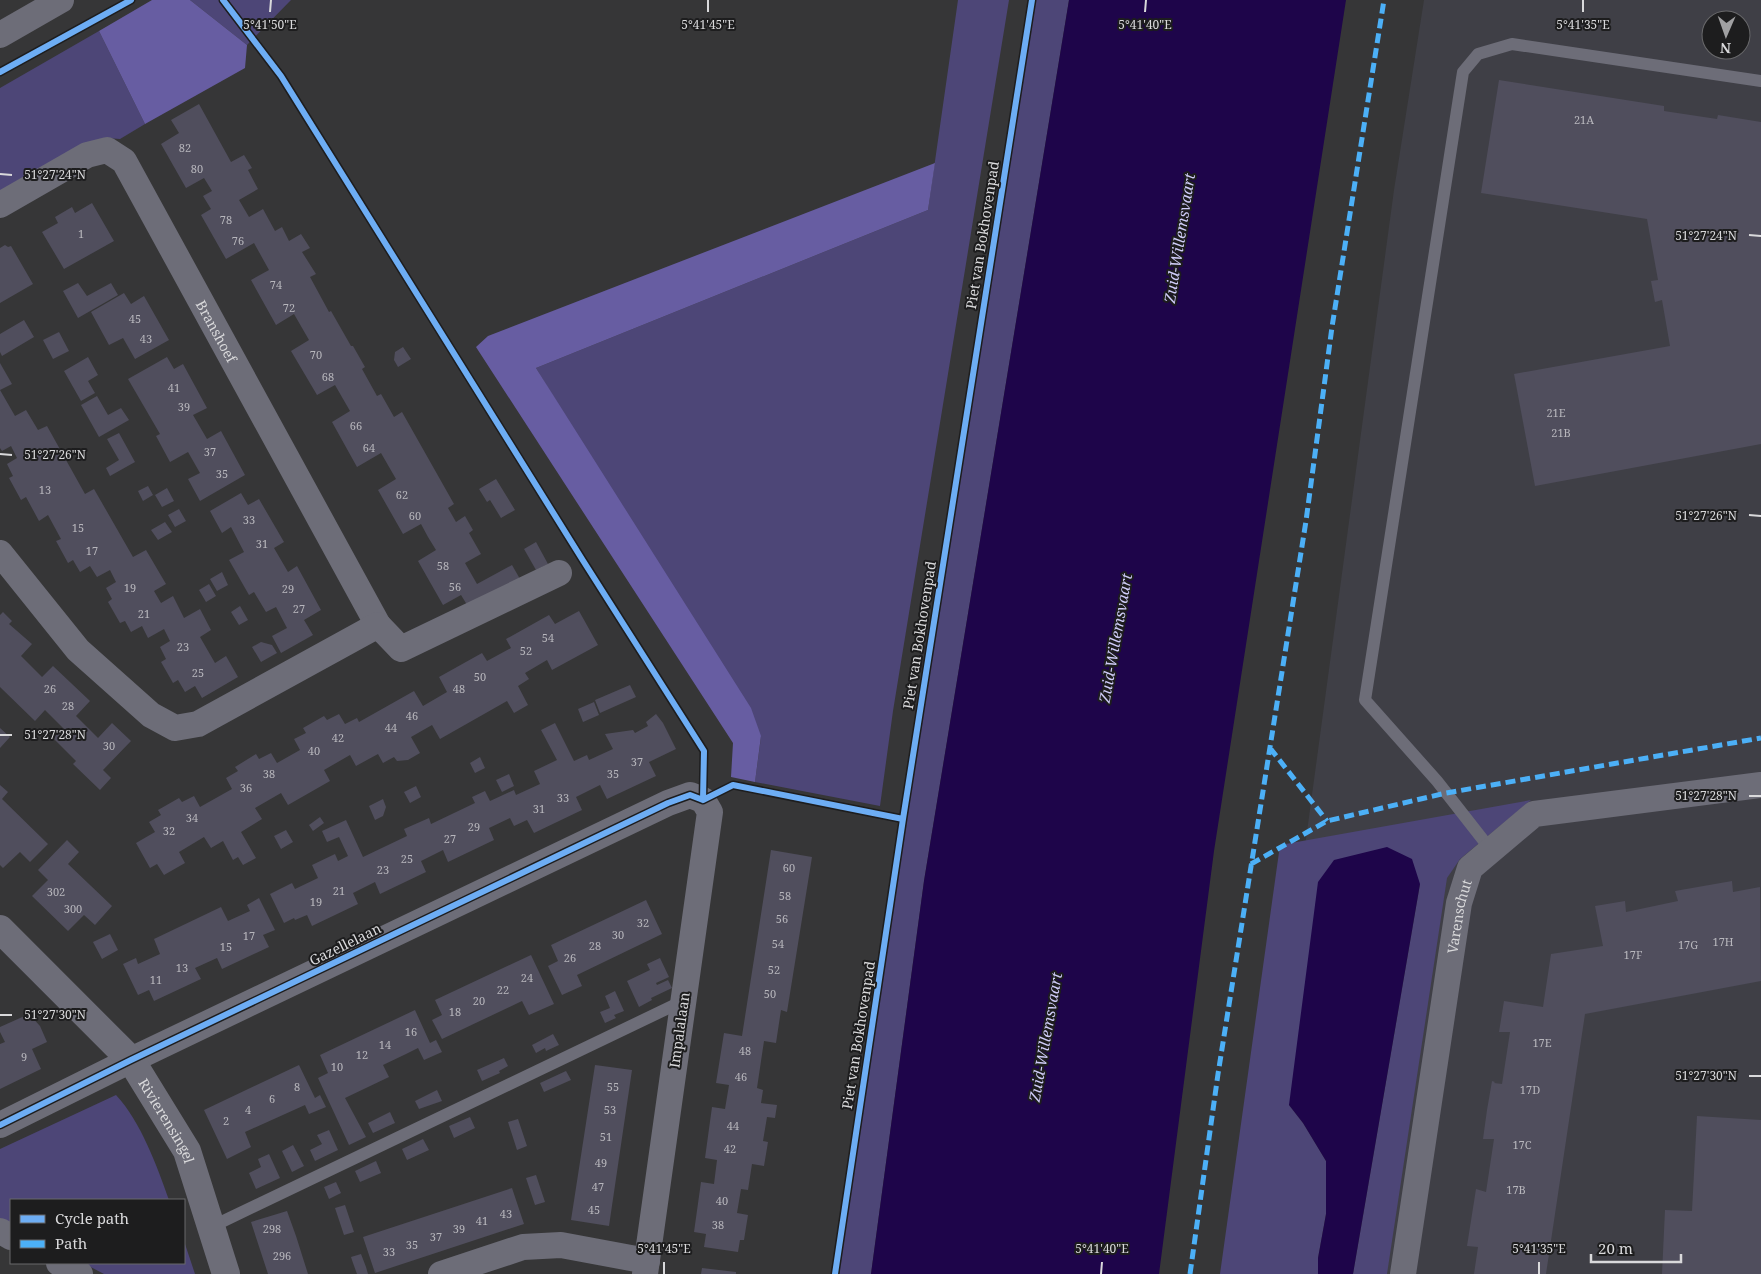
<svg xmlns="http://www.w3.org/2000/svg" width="1761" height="1274" viewBox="0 0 1761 1274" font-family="'Noto Serif',serif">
	<rect width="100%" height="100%" fill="#363637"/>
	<path fill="#3f3f46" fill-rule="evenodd" d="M1424 0H1761V1274H1247L1394 190ZM1711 20H1741V50H1711Z"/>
	<path fill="#4d4677" d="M190 0H291L247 45Z
		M958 0H1009L893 711 880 806 755 782 761 737 536 368 928 210Z
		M1031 0H1069L924 881 871 1274H839L862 1069 926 648Z
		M99 31 145 124 120 139 106 138 0 198V88Z
		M1531 800 1460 859 1447 878 1387 1274H1353L1420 884 1289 1105 1303 1123 1326 1161V1214L1318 1258V1274H1220L1280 845Z
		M116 1095C141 1122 157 1166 169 1200H11V1224L0 1218V1149Z
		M184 1241 195 1274H104L83 1263H184Z"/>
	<path fill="#675da2" d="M152 0H190L247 45 245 68 145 124 99 31Z
		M935 163 928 210 536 368 751 708 761 736 755 782 731 777 733 743 476 347 488 336Z"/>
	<path fill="#1e054a" d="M1069 0H1346L1214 851 1159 1274H871L924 881Z
		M1387 847 1412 859 1420 884 1353 1274H1318V1258L1326 1214V1161L1303 1123 1289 1105 1318 882 1334 860Z"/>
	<path fill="#504e5d" d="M1499 80 1664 106V111L1717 119 1718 115 1761 122V444L1535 486 1514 374 1670 346 1662 300 1655 302 1651 281 1658 280 1647 219 1481 193Z
		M199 104 231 162 244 155 252 168 248 170 258 189 239 200 249 217 263 209 275 231 282 227 289 241 301 234 310 248 302 252 316 274 310 277 329 312 331 311 351 346H353L365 367 362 369 377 396 381 394 394 417 402 412 454 504 448 508 456 522 465 516 473 530 469 533 481 554 465 563 477 584 512 565 520 579 469 608 461 595 443 605 418 561 436 550 428 537 421 524 403 534 378 490 396 479 381 453 357 467 332 422 350 411 335 385 317 395 291 351 309 340 294 314 276 325 251 280 269 270 254 243 226 259 201 215 211 209 203 196 212 191 204 178 186 188 161 144 179 133 171 120Z
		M92 203 114 241 64 269 42 232 58 223 55 217 72 207 75 213Z
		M5 245 8 247 11 246 33 284 0 303V248Z
		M78 283 87 296 111 283 118 295 78 318 63 291Z
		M124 293 131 304 144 296 169 340 135 359 123 338 109 345 91 312Z
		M24 320 34 337 2 356 0 352V334Z
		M59 332 69 351 53 359 43 340Z
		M403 347 411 359 398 367 394 360 395 352Z
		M88 357 98 375 88 381 95 393 81 401 64 371Z
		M167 357 174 369 183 364 207 408 193 415 207 439 221 431 245 475 200 501 188 479 200 473 188 452 170 462 156 436 160 434 128 379Z
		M0 363 12 384 0 390Z
		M0 390 15 416 26 410 38 430 47 426 85 494 94 489 133 557 146 550 166 584 154 591 161 603 173 596 184 618 200 609 211 630 200 637 215 663 226 656 238 677 202 698 195 686 185 692 178 680 173 683 161 662 166 659 160 647 170 641 164 629 148 638 142 626 131 632 125 621 120 623 108 602 112 599 106 588 116 582 110 570 97 577 90 566 80 572 73 560 68 563 56 541 61 539 48 515 39 521 26 497 21 500 9 478 13 476 7 464 17 458 11 446 2 451 0 448Z
		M97 396 108 415 121 408 129 420 99 437 81 405Z
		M119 433 135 462 110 476 106 468 119 460 107 439Z
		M496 479 515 510 501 518 490 500 487 502 479 489Z
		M148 486 153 495 143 501 138 491Z
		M167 488 174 501 162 507 155 495Z
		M241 493 248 505 259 499 284 542 274 548 288 572 297 566 321 610 304 620 313 635 281 653 272 636 287 628 276 607 266 612 254 592 249 595 229 560 244 552 231 527 222 533 210 511Z
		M179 509 186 521 175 527 168 515Z
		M165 522 172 532 158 540 151 530Z
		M536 542 548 564 536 570 524 549Z
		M222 572 228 585 217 591 210 579Z
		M209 584 216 596 206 602 199 590Z
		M240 606 248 620 239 625 231 612Z
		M579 611 598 645 552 670 547 660 525 673 529 679 518 686 528 705 514 713 507 701 440 739 432 725 411 737 420 753 408 760 397 761 394 757 383 763 378 754 356 766 350 755 324 770 330 781 288 805 281 793 255 808 262 819 241 832 256 858 243 865 238 857 233 860 223 841 211 848 204 837 179 852 185 863 164 875 157 864 150 868 136 843 155 832 149 822 161 815 158 810 179 798 182 802 194 796 200 807 232 789 226 778 238 771 235 767 256 754 259 759 271 753 277 763 300 750 294 739 306 733 303 728 324 716 327 720 339 714 345 724 357 718 359 722 414 691 423 706 447 692 439 677 482 653 487 661 511 648 506 639 549 615 555 624Z
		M3 612 12 621 9 624 32 644 21 656 42 677 53 666 90 701 76 716 98 738 112 723 131 741 103 770 111 778 100 790 73 764 76 761 53 738 63 728 45 710 35 721 0 687V615Z
		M261 642 272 645 277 653 261 662 252 647Z
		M630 685 636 697 600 713 595 700Z
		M594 702 599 715 583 722 578 709Z
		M656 714 663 723 676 749 649 762 656 776 607 799 600 785 576 797 582 810 534 833 527 820 514 826 510 818 489 828 494 840 448 862 443 850 421 861 426 872 380 894 375 882 353 893 358 904 312 926 307 915 295 920 294 918 284 923 270 894 292 883 295 889 318 878 312 865 335 854 338 861 348 856 339 837 327 842 322 831 346 820 363 857 407 836 404 829 429 818 431 824 475 803 472 797 485 791 490 801 514 790 516 795 540 784 534 771 557 760 541 730 555 723 574 761 587 755 589 760 613 749 605 734 633 730 635 733 648 726 646 722Z
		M0 728 10 737 0 748Z
		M480 757 485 768 475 773 470 763Z
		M509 774 514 786 502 792 496 780Z
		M0 785 8 792 2 799 48 844 30 862 20 852 3 868 0 865Z
		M416 786 421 797 410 803 404 792Z
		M383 799 386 807 383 816 375 820 369 806Z
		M320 817 324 823 313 831 309 825Z
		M286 830 293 842 281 849 274 836Z
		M67 840 79 852 68 864 112 906 95 925 84 915 68 931 32 896 48 880 38 870Z
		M771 850 812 857 787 1012 781 1010 776 1043 764 1041 757 1088 763 1090 761 1103 777 1105 775 1118 767 1117 763 1141 768 1142 764 1166 752 1164 748 1190 741 1189 737 1213 748 1215 744 1240H740L738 1252 704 1247 706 1234 694 1232 701 1182 714 1184 717 1160 705 1158 712 1107 725 1109 729 1085 716 1083 724 1033 742 1036Z
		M1732 881 1733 892 1760 887 1761 981 1585 1014 1546 1274H1474L1478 1247 1467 1246 1476 1189 1486 1192 1494 1139H1483L1487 1110 1492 1081 1495 1082 1494 1083 1502 1084 1510 1032H1499L1504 1001 1543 1007 1551 954 1603 946 1595 906 1625 901 1626 912 1678 901 1675 891Z
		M259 898 275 930 263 935 269 947 222 969 217 958 195 968 201 979 154 1001 149 990 138 995 123 964 136 958 138 964 160 954 154 939 221 907 228 921 250 911 247 905Z
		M646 900 662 934 577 975 582 986 562 995 548 966 558 961 551 945Z
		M110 934 118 950 102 959 93 942Z
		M531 955 554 1004 529 1015 522 1001 442 1039 432 1020 442 1015 435 1000Z
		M660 958 669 977 656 983 657 985 668 980 672 988 651 998 652 1000 639 1007 627 981 650 970 647 964Z
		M615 991 624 1011 614 1015 616 1018 605 1023 600 1012 610 1008 605 996Z
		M415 1010 430 1043 436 1040 442 1052 424 1060 418 1048 406 1054 383 1065 389 1077 345 1098 366 1137 349 1145 318 1078 328 1073 320 1055Z
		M29 1014 40 1026 47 1042 32 1049 41 1069 0 1089V1044L5 1042 0 1032V1027Z
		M553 1034 559 1045 546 1051 545 1048 536 1053 532 1045Z
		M504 1058 508 1066 499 1071 500 1073 482 1081 477 1070Z
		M299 1065 315 1098 320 1095 326 1107 309 1114 305 1105 245 1132 251 1147 227 1159 204 1110Z
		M595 1065 632 1070 609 1226 571 1220Z
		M566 1071 571 1080 544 1092 540 1083Z
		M437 1090 442 1101 419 1109 415 1101Z
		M390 1112 395 1123 373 1133 368 1123Z
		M1697 1116 1761 1120V1274H1662L1665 1210 1692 1211Z
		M470 1117 475 1128 454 1138 449 1126Z
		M518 1119 527 1146 517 1150 508 1122Z
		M329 1130 338 1150 315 1161 310 1150 322 1144 317 1135Z
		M423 1139 429 1150 407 1160 402 1149Z
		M293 1145 304 1166 292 1172 282 1151Z
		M269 1154 280 1178 256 1189 249 1173 261 1167 258 1159Z
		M376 1161 381 1173 360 1182 355 1171Z
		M536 1175 545 1202 535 1205 526 1178Z
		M336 1182 341 1193 329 1199 324 1187Z
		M512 1188 524 1224 375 1273 363 1237Z
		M345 1205 354 1232 344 1235 335 1208Z
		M287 1211 296 1236 308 1274H268L251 1222Z
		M361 1254 366 1267 368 1274H357L353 1263 351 1257Z
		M702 1268 736 1272V1274H701Z"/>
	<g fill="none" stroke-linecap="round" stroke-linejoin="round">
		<path stroke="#6d6d78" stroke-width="12" d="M1491 850 1437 781 1365 700 1463 72 1478 54 1512 44 1761 81
			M211 1227 683 1001"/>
		<g stroke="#6d6d78" stroke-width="26">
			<path d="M0 35 61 0"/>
			<path id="s1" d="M0 205 87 155 107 150 124 161 378 625"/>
			<path d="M0 553 78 650 151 715 175 728 198 724 378 625 401 649 559 573"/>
			<path d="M0 1125 131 1060 668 803 690 795 703 800 710 812 645 1274"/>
			<path d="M0 1231 11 1237"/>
			<path d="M59 1263 80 1274"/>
			<path d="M441 1274 523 1247 561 1245 647 1261"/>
			<path id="s2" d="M1403 1274 1459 903 1470 868 1534 814 1761 785"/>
		</g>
		<path stroke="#6d6d78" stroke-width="28" id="s3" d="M0 929 131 1060 187 1151 226 1274"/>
		<path stroke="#4cb0f7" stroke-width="5" stroke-dasharray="10 5" stroke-linecap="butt" d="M1270 748 1327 821
			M1251 864 1327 821 1446 793 1761 738
			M1190 1274 1218 1074 1306 521 1332 327 1384 0"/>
		<defs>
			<path id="cycleway" d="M223 0 281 76 582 559 704 751 703 800
				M0 72 131 0
				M703 800 733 785 903 819
				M0 1125 131 1060 668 803 690 795 703 800
				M835 1274 903 819 1032 0"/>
		</defs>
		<use href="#cycleway" stroke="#1d1d1e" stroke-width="9"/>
		<use href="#cycleway" stroke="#6dadf4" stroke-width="6"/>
	</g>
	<path fill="none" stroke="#d9d9db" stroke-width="2" d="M270 12 271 0M708 12V0M1145 12 1146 0M1583 12V0M0 174 12 175M1749 235 1761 236M0 454 12 455M1749 515 1761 516M0 735H12M1749 796H1761M0 1015H12M1749 1076H1761M664 1274V1262M1101 1274 1102 1262M1539 1274V1262"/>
	<g text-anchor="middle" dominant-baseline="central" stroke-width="4" stroke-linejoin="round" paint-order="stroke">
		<g font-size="11" fill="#b7b6bc">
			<text x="1584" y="119">21A</text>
			<text x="185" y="147">82</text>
			<text x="197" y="168">80</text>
			<text x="226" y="219">78</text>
			<text x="81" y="233">1</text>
			<text x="238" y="240">76</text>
			<text x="276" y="284">74</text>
			<text x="289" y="307">72</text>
			<text x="135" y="318">45</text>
			<text x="146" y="338">43</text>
			<text x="316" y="354">70</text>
			<text x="328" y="376">68</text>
			<text x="174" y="387">41</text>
			<text x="184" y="406">39</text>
			<text x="1556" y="412">21E</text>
			<text x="356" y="425">66</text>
			<text x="1561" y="432">21B</text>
			<text x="369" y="447">64</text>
			<text x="210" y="451">37</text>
			<text x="222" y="473">35</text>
			<text x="45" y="489">13</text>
			<text x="402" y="494">62</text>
			<text x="415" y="515">60</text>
			<text x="249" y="519">33</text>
			<text x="78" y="527">15</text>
			<text x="262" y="543">31</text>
			<text x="92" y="550">17</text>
			<text x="443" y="565">58</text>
			<text x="455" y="586">56</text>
			<text x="130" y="587">19</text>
			<text x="288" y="588">29</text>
			<text x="299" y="608">27</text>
			<text x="144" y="613">21</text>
			<text x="548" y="637">54</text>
			<text x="183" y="646">23</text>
			<text x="526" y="650">52</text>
			<text x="198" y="672">25</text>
			<text x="480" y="676">50</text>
			<text x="50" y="688">26</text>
			<text x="459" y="688">48</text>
			<text x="68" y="705">28</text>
			<text x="412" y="715">46</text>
			<text x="391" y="727">44</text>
			<text x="338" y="737">42</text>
			<text x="109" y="745">30</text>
			<text x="314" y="750">40</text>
			<text x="637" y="761">37</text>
			<text x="269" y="773">38</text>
			<text x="613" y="773">35</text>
			<text x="246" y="787">36</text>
			<text x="563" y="797">33</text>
			<text x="539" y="808">31</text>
			<text x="192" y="817">34</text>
			<text x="474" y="826">29</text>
			<text x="169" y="830">32</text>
			<text x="450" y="838">27</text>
			<text x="407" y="858">25</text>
			<text x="789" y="867">60</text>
			<text x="383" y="869">23</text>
			<text x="339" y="890">21</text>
			<text x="56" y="891">302</text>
			<text x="785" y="895">58</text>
			<text x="316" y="901">19</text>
			<text x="73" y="908">300</text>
			<text x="782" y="918">56</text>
			<text x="643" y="922">32</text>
			<text x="618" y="934">30</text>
			<text x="249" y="935">17</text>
			<text x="1723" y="941">17H</text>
			<text x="778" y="943">54</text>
			<text x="1688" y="944">17G</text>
			<text x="595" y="945">28</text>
			<text x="226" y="946">15</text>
			<text x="1633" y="954">17F</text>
			<text x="570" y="957">26</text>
			<text x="182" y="967">13</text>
			<text x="774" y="969">52</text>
			<text x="527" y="977">24</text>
			<text x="156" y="979">11</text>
			<text x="503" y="989">22</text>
			<text x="770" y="993">50</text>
			<text x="479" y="1000">20</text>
			<text x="455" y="1011">18</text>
			<text x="411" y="1031">16</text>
			<text x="1542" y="1042">17E</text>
			<text x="385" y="1044">14</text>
			<text x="745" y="1050">48</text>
			<text x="362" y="1054">12</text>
			<text x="24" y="1056">9</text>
			<text x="337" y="1066">10</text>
			<text x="741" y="1076">46</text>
			<text x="297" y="1086">8</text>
			<text x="613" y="1086">55</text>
			<text x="1530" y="1089">17D</text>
			<text x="272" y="1098">6</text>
			<text x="248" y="1109">4</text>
			<text x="610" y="1109">53</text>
			<text x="226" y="1120">2</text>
			<text x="733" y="1125">44</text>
			<text x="606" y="1136">51</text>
			<text x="1522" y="1144">17C</text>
			<text x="730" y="1148">42</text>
			<text x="601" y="1162">49</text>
			<text x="598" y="1186">47</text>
			<text x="1516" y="1189">17B</text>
			<text x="722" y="1200">40</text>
			<text x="594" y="1209">45</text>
			<text x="506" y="1213">43</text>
			<text x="482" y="1220">41</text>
			<text x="718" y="1224">38</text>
			<text x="272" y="1228">298</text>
			<text x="459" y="1228">39</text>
			<text x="436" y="1236">37</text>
			<text x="412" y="1244">35</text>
			<text x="389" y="1251">33</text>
			<text x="282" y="1255">296</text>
		</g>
		<g font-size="14" fill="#d9d9db" stroke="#1d1d1e">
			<text transform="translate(982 235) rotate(-81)">Piet van Bokhovenpad</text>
			<text stroke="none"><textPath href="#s1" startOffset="335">Branshoef</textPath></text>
			<text transform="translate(919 635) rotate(-81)">Piet van Bokhovenpad</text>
			<text stroke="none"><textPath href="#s2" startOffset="362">Varenschut</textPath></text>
			<text transform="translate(345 944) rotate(-26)">Gazellelaan</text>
			<text transform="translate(679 1030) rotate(-82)">Impalalaan</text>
			<text transform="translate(858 1035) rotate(-81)">Piet van Bokhovenpad</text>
			<text stroke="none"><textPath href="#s3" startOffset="256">Rivierensingel</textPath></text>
		</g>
		<g font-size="15" font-style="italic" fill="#cfccf8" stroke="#1d1d1e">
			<text transform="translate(1179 238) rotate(-81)">Zuid-Willemsvaart</text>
			<text transform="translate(1115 638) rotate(-80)">Zuid-Willemsvaart</text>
			<text transform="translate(1045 1037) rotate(-80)">Zuid-Willemsvaart</text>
		</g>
	</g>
	<g font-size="12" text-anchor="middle" fill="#d9d9db" stroke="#1d1d1e" stroke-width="4" stroke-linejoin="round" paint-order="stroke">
		<text x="270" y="29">5°41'50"E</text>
		<text x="708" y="29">5°41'45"E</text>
		<text x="1145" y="29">5°41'40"E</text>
		<text x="1583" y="29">5°41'35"E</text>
		<text x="55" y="179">51°27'24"N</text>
		<text x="1706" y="240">51°27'24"N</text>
		<text x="55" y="459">51°27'26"N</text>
		<text x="1706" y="520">51°27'26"N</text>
		<text x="55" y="739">51°27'28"N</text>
		<text x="1706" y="800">51°27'28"N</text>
		<text x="55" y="1019">51°27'30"N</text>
		<text x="1706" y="1080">51°27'30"N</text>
		<text x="664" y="1253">5°41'45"E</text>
		<text x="1102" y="1253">5°41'40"E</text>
		<text x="1539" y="1253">5°41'35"E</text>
	</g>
	<rect x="10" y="1199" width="175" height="65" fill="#1d1d1e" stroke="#68686a"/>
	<rect x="20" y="1215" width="25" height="8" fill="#6dadf4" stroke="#68686a"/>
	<text x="55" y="1224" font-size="15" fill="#d9d9db">Cycle path</text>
	<rect x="20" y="1240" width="25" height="8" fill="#4cb0f7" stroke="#68686a"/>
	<text x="55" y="1249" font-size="15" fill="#d9d9db">Path</text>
	<g transform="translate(1726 35) rotate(182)"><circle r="24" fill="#1d1d1e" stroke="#68686a"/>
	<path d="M0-4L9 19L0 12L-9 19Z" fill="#a0a0a2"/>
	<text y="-8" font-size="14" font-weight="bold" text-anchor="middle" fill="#d9d9db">N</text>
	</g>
	<path d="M1591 1254v8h90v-8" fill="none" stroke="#d9d9db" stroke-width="2.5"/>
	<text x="1598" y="1254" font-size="15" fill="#d9d9db" stroke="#1d1d1e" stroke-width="4" paint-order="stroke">20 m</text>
</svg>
